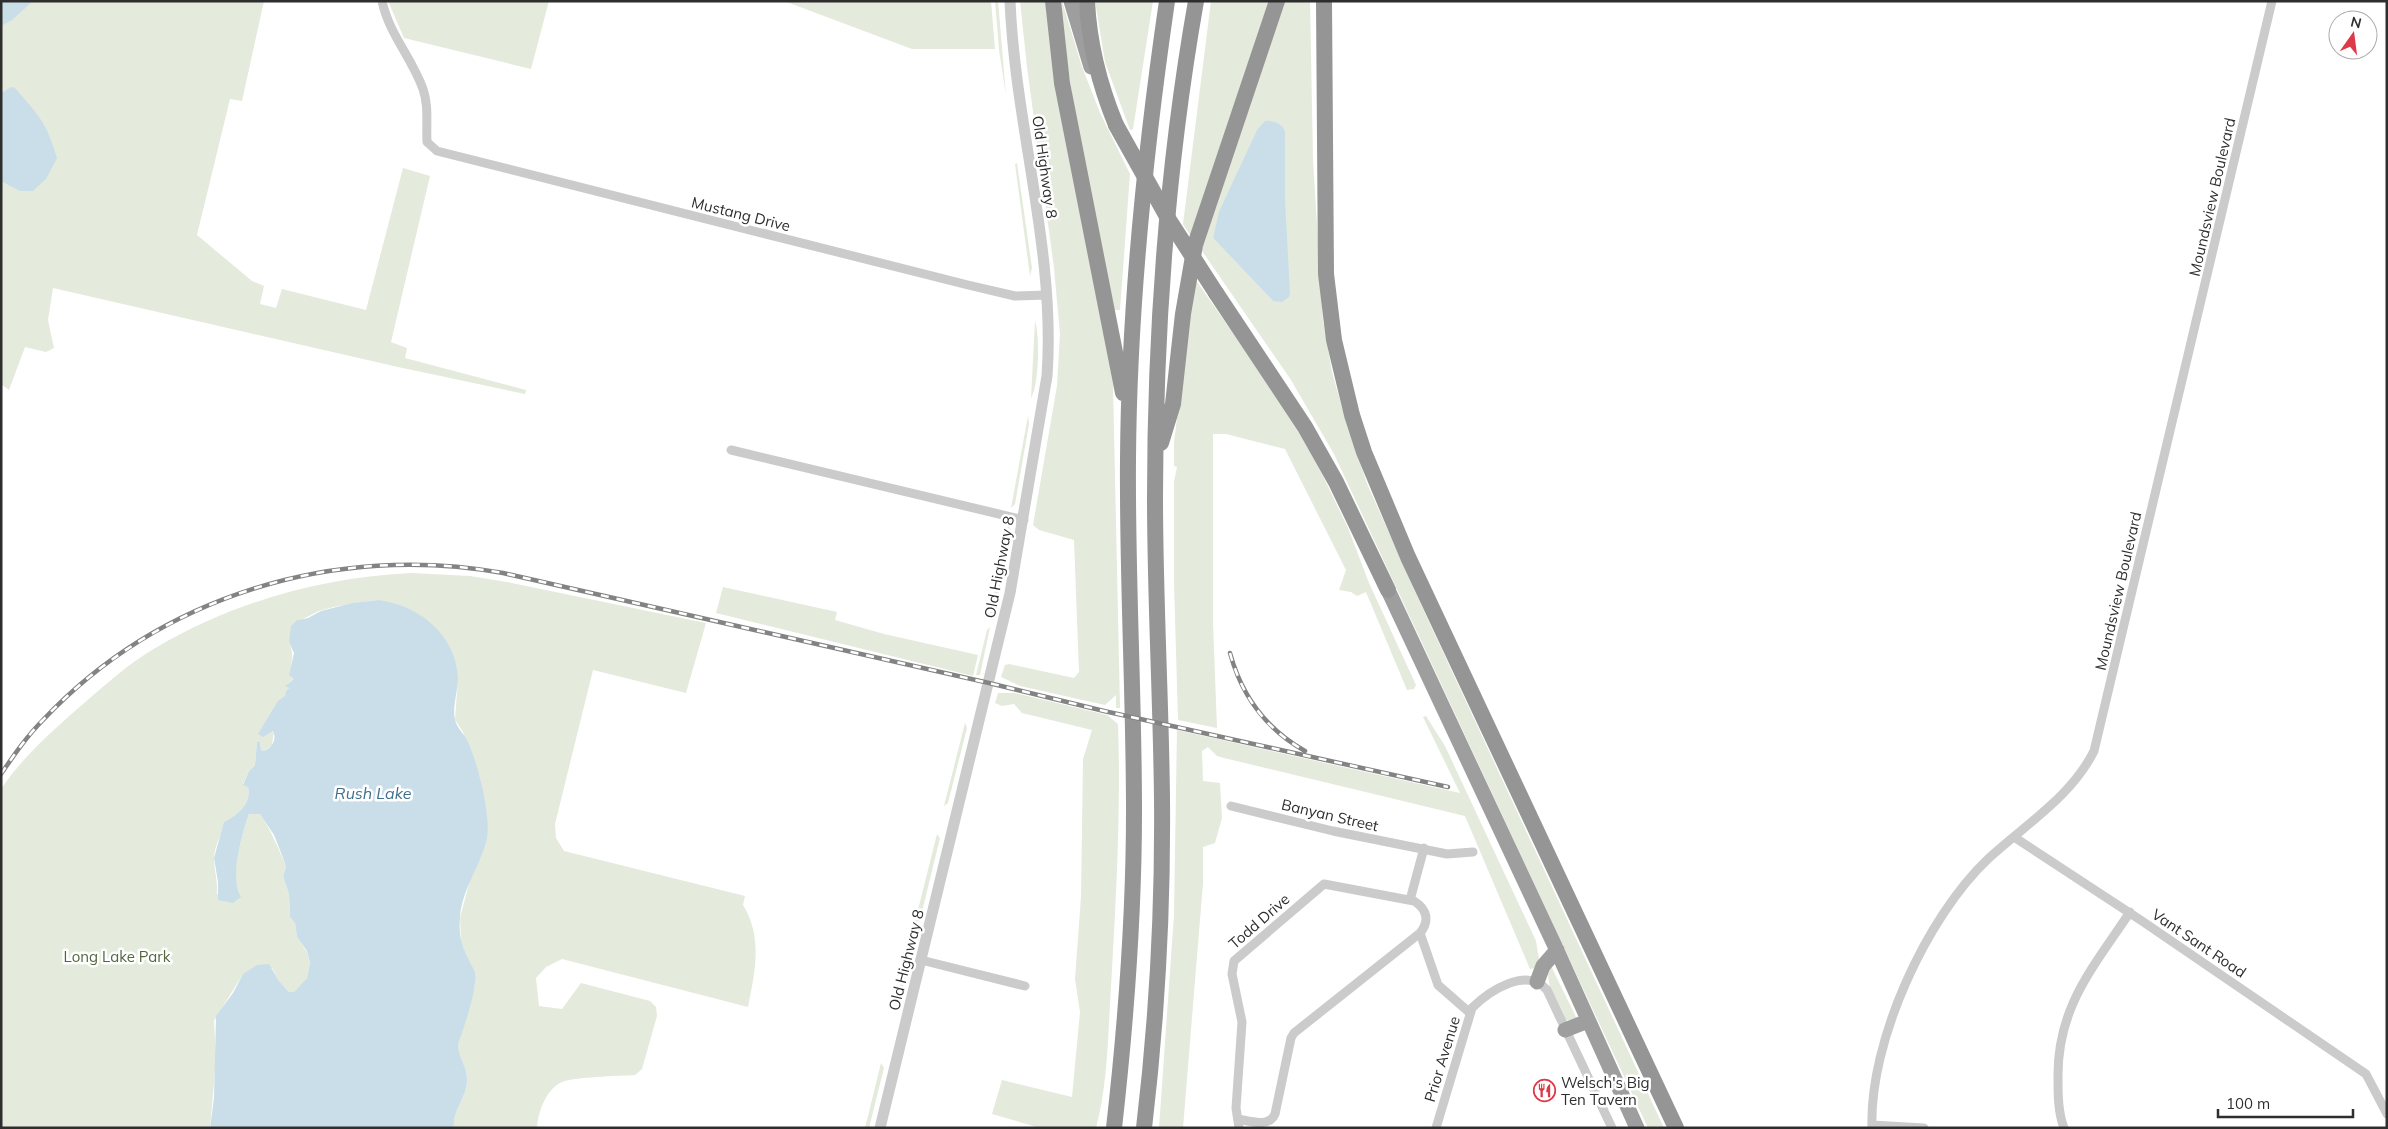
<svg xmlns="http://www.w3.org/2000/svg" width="2388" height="1129" viewBox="0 0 2388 1129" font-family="Mulish,sans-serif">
	<rect width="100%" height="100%" fill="#fff"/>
	<path fill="#e4eadc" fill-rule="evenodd" d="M1 1H264L242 101 230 99 197 235 252 281 264 286 260 304 276 308 282 289 366 310 403 168 430 176 391 342 407 348 405 358 526 390 525 394 398 367 53 288 48 320 54 348 46 352 25 347 9 390 1 384Z
		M388 1H549L531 69 404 38Z
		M784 1H991L995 49H912Z
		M995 1H998L1006 95 999 50Z
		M1020 1H1049L1113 385 1120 708H1116V695L1105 705 1020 686 1001 677 1005 665 1009 664 1074 678 1079 672 1074 540 1039 530 1033 525 1057 386 1060 334 1054 268 1027 67Z
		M1058 1H1062L1082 67 1101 115 1130 174 1120 310H1111L1087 194Z
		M1095 1H1153L1133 129 1130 130 1105 62Z
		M1211 1H1272L1193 240 1183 224Z
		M1281 1H1310L1313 160 1323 321 1332 372 1347 426 1368 486 1423 609 1664 1128H1648L1334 454 1291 380 1200 248ZM1271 121 1280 124 1285 132V201L1273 301 1213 238Z
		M1017 163 1032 268 1030 276 1015 164Z
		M1195 279 1285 407 1321 472 1348 528 1369 583 1416 685 1414 689 1407 690 1366 592 1357 596 1351 592 1339 590 1346 570 1285 449 1226 434H1213V623L1217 728 1178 720 1174 582V482L1177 467 1174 466V442Z
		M1035 321C1040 336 1039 385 1031 398Z
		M1028 416 1029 424 1015 504 1011 508Z
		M1008 525 1011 530 994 616 992 618 990 614Z
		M412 573 470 576 507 582 706 623 686 693 593 670 555 824 556 838 564 851 745 896 743 905C763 938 755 971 748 1007L562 959 546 967 536 978 539 1006 562 1009 581 983 650 1001 656 1007 657 1016 642 1069 635 1075C619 1076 574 1077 562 1082 546 1089 538 1112 537 1128H454C452 1110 468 1097 467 1078 467 1067 458 1056 458 1044L475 985 474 971 467 959 461 943 460 918 487 815 480 779 463 732 455 720 458 678 449 647 378 600C359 602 338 605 319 611 311 614 308 618 297 620L289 642C297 660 286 667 294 679L287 684 291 688 260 731 266 734 274 731 272 745 264 751 261 750 260 742H257L255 765 249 771 243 784 248 787C252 804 237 815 224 822 222 834 215 845 214 857 214 870 218 881 217 894L238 892C231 873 242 834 249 814H260C271 830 277 846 285 863L286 868 283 876 289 894 290 917 295 923 297 937 307 952 310 963 307 978 294 992H289L279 981 272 968 243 974 214 1021 216 1060 210 1128H1V789C22 758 49 734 76 710 102 688 127 664 157 647 233 602 323 577 412 573Z
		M723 587 837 612 835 620 884 634 978 655 973 676 716 613Z
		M990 627 980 675H976L987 630Z
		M998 693H1015L1107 715 1118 724C1121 812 1116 900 1111 987 1108 1033 1108 1083 1096 1128H1040L992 1114 1002 1080 1072 1097 1080 1012 1075 979 1081 897 1083 759 1092 730 1022 713 1014 704 1002 706 995 703Z
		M1426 716 1445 746 1536 941 1539 959 1536 968 1530 969 1465 816 1224 758 1217 756 1208 747 1202 751 1203 781 1220 783 1222 818 1215 843 1203 847V883L1183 1128H1159L1174 915 1177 730 1460 793 1423 717Z
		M965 723 967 728 948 803 944 806Z
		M937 834 940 838 920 920 915 922Z
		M913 935 915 940 901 996 897 997Z
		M1552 968 1578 1021 1565 1020C1557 1007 1545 984 1549 969Z
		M881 1063 884 1068 869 1128H865Z"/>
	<path fill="#c9dee9" d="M1 1H33L12 20 1 26Z
		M11 87 15 88C39 116 46 121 57 158L46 179 33 191H20L1 181V93Z
		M1265 121C1273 120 1283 123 1285 132V201L1290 293 1289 297 1282 302 1273 301 1213 238 1219 212 1257 130Z
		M378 600C418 605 456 634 458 678 458 692 451 710 456 723 459 730 465 735 468 742 478 764 491 815 487 838 481 865 462 889 460 917 458 942 464 950 474 970 480 983 463 1030 458 1044 458 1056 467 1067 467 1078 468 1097 452 1110 454 1128H210L214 1098 216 1016 233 993 243 974 257 965 269 964 279 981 289 992H294L307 978 310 963 307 951 297 937 295 923 290 917 289 894 283 876 286 868 285 863 274 835 260 814H249C242 834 229 879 241 897L233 903 218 900V882L214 858 224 822C237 815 252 804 248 787L243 785 249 771 255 765 257 742H260L261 750 264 751C272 747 277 740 273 731L263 737 258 734 278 701 285 696 286 691 290 688 285 686 294 679 289 675 294 653 289 642 291 626 297 620 308 618 321 611 352 603Z"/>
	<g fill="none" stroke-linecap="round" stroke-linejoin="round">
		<path stroke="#cbcbcb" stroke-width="9" d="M382 1C389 34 412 58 423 89 429 106 426 124 427 142L437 151 968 285 1015 296 1047 295
			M731 450 1024 520
			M1231 806 1333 831 1447 854 1473 852
			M2014 837 2142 921 2366 1074 2387 1114
			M1410 900 1424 848
			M1420 933 1438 985 1470 1013
			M921 960 1025 986
			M1238 1119C1250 1121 1269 1128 1275 1114L1291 1038 1294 1033 1420 933C1430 921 1427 909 1414 901L1324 884 1234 961 1232 974 1242 1022 1236 1108 1239 1128
			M1872 1125 1924 1128
			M1436 1128 1472 1008C1489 991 1527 966 1547 990L1612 1128
			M1872 1128C1869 1042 1926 917 1989 858 2026 824 2071 797 2094 751L2272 1
			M2064 1128C2058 1112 2058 1095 2058 1078 2057 1007 2093 968 2130 912"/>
		<path stroke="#cbcbcb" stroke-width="11" d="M880 1128 1010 593 1047 376C1056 251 1015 126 1010 1"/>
		<path stroke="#9e9e9e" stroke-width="15" d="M1071 1 1091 67
			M1388 590 1554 944 1637 1128
			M1537 982 1543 966 1557 950
			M1565 1030 1588 1021"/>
		<path stroke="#959595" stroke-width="16" d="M1053 1 1062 83 1123 393
			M1087 1C1089 44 1100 86 1116 125
			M1324 1 1326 274 1334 340 1352 415 1364 452 1408 557 1676 1128
			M1216 293 1305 427 1336 482 1388 590
			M1161 443 1173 404 1183 314 1195 245 1277 1
			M1114 1128C1126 1022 1134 917 1134 811 1134 694 1127 576 1128 459 1129 306 1145 152 1167 1
			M1144 1128C1157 1019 1163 909 1162 799 1161 699 1155 599 1155 498 1155 332 1167 165 1196 1"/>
		<defs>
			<path id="rail" d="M1230 653C1242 697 1266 729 1305 751
				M1 774C14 755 27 736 43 720 161 595 336 543 503 573L989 683 1104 711 1448 787"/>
		</defs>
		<use href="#rail" stroke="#838383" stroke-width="4.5"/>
		<use href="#rail" stroke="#fff" stroke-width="2.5" stroke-dasharray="8" stroke-linecap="butt"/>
		<path stroke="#959595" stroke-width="16" d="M1116 125 1169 220 1216 293"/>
	</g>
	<defs>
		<symbol id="restaurant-ring" viewBox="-11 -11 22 22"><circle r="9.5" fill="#fff" stroke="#dc3949" stroke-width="1.5"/><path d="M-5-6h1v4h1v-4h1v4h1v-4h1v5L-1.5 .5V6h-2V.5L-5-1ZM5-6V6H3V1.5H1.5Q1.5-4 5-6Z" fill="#dc3949"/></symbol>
	</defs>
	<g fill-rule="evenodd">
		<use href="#restaurant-ring" x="1532" y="1078" width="25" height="25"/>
	</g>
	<g text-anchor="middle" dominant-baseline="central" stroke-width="5" stroke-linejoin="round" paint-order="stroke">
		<g font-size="15" fill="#2e2e2e" stroke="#fff">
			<text transform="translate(1045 167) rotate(82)">Old Highway 8</text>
			<text transform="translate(2212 197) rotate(-77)">Moundsview Boulevard</text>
			<text transform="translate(741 214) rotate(14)">Mustang Drive</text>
			<text transform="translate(999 567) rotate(-79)">Old Highway 8</text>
			<text transform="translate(2118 591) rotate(-77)">Moundsview Boulevard</text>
			<text transform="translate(1330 815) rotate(13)">Banyan Street</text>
			<text transform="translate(1259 921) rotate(-41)">Todd Drive</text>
			<text transform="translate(2199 943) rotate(34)">Vant Sant Road</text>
			<text transform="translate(906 960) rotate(-76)">Old Highway 8</text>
			<text transform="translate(1442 1059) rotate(-73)">Prior Avenue</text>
		</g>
		<g font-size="15" fill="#52673e" stroke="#fff">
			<text x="117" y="956">Long Lake Park</text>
		</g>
		<g font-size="15" fill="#2e2e2e" stroke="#fff" text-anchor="start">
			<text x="1561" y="1082">Welsch's Big<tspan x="1561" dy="17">Ten Tavern</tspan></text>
		</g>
		<g font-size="16" font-style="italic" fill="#40708b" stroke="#fff">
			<text x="373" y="793">Rush Lake</text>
		</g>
	</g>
	<rect width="2388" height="1129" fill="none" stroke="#2e2e2e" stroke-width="5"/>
	<g transform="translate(2353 35) rotate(14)"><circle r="24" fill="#ffffff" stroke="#ababab"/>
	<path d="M0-4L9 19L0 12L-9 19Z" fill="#dc3949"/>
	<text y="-8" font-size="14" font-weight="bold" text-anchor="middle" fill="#2e2e2e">N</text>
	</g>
	<path d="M2218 1109v8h135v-8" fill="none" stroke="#2e2e2e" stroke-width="2.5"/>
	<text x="2226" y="1109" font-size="15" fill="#2e2e2e" stroke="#ffffff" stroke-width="4" paint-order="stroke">100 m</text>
</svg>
